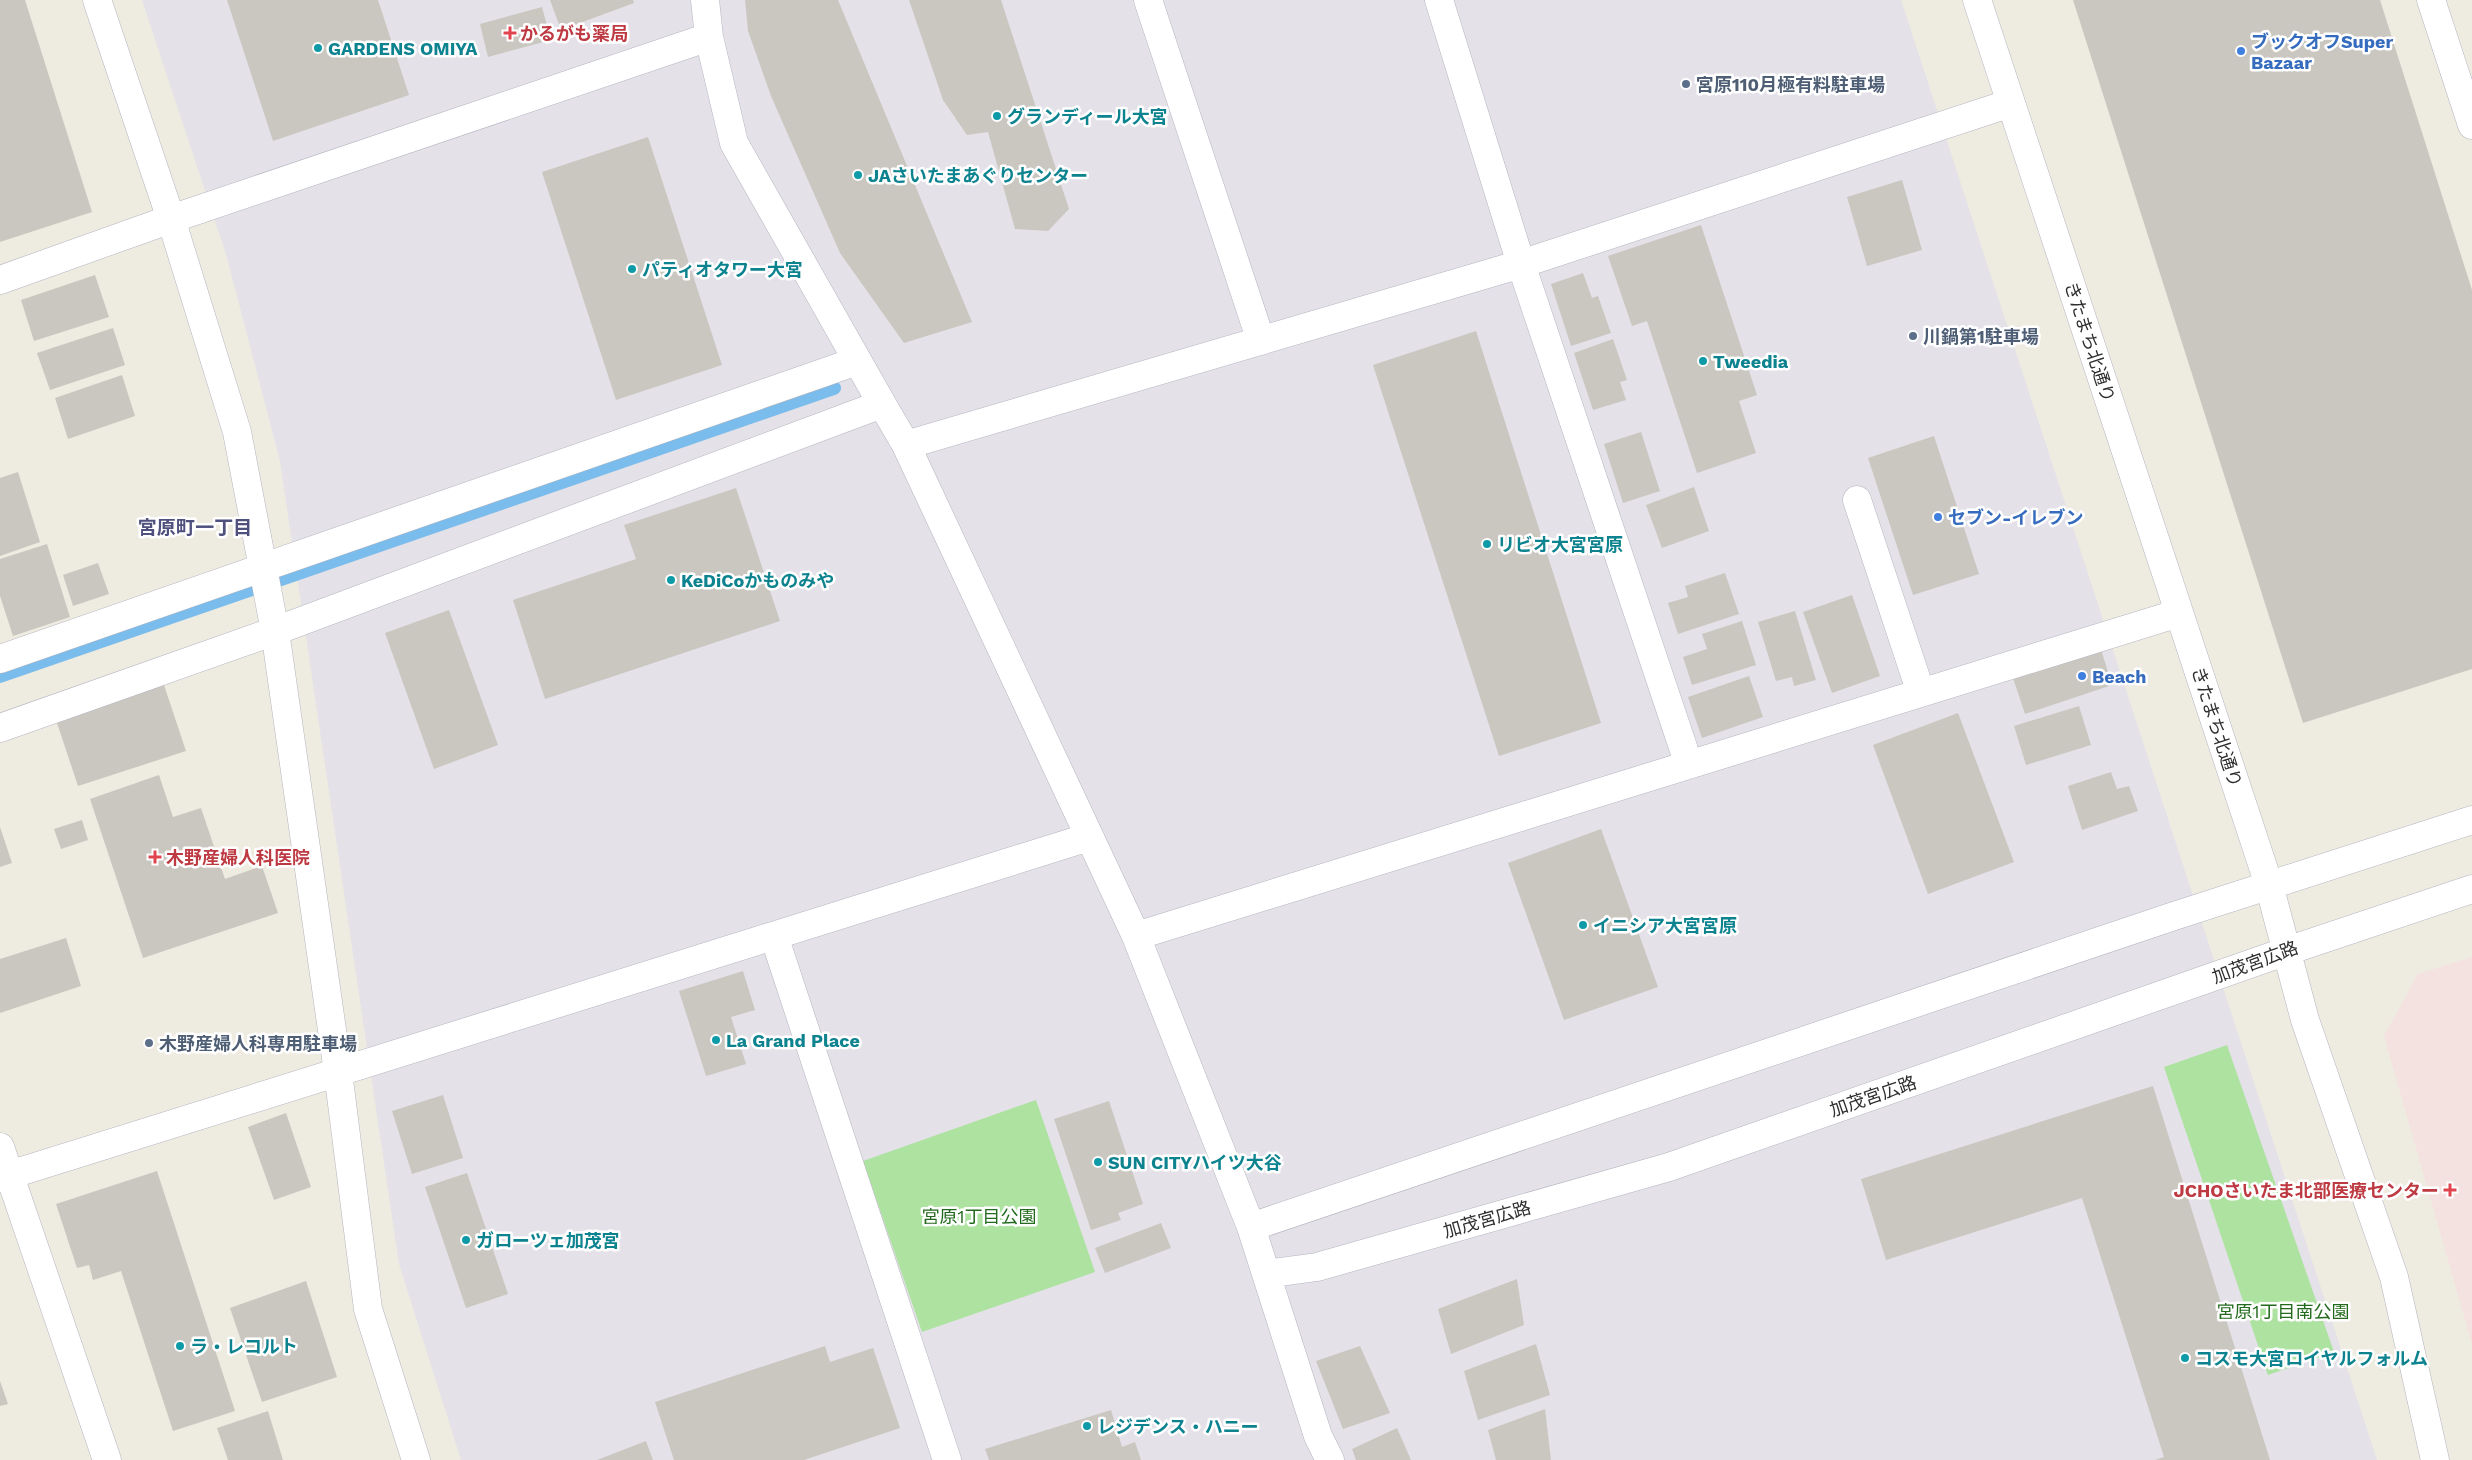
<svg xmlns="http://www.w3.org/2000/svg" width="2472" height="1460" viewBox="0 0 2472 1460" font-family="'Work Sans','Noto Sans JP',sans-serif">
	<rect width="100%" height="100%" fill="#eeebe1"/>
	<path fill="#e4e1e8" d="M142 0H1901L2377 1460H461L399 1264 280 461 226 254Z"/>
	<path fill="#f4e2e0" d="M2472 957V1344L2384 1036 2418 974Z"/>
	<path fill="#ade2a1" d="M2227 1045 2334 1352 2268 1375 2164 1067Z
		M1036 1100 1095 1272 922 1332 863 1161Z"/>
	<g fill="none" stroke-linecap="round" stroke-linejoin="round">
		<path stroke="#7abceb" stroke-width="14" d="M0 676 834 388"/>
	</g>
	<path fill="#cac7c0" d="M0 0H25L92 212 0 242Z
		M227 0H378L409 95 273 141Z
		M550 0H633L634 3 561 30Z
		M745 0H838L972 322 904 343 840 253 771 96 748 31Z
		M909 0H1001L1069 209 1048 231 1015 229 988 132 967 135 943 100Z
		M2073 0H2380L2472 290V669L2303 723Z
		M542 7 551 40 488 57 480 24Z
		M648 137 722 365 616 400 542 172Z
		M1902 180 1922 250 1867 266 1847 197Z
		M1701 225 1757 395 1739 401 1756 453 1697 473 1647 321 1632 326 1608 256Z
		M1583 273 1592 298 1598 296 1611 333 1571 346 1551 284Z
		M95 275 109 317 34 341 21 300Z
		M113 328 125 365 50 390 37 353Z
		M1476 331 1601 723 1499 756 1373 365Z
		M1613 339 1627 380 1620 382 1626 400 1593 410 1574 353Z
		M122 375 135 416 68 439 55 398Z
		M1641 432 1660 491 1623 503 1604 444Z
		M1934 436 1979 574 1913 595 1868 458Z
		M18 472 40 542 0 556V478Z
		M1694 487 1709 531 1662 548 1646 505Z
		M736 488 780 621 545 699 513 600 636 559 624 525Z
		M47 544 70 617 13 636 0 596V559Z
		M98 563 109 594 73 606 63 575Z
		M1725 573 1739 614 1678 634 1668 603 1688 597 1685 586Z
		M1852 595 1880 676 1832 693 1803 612Z
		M449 610 498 745 434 769 385 633Z
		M1795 611 1816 680 1794 686 1792 677 1776 681 1758 622Z
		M1742 621 1756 665 1692 685 1683 657 1707 649 1702 634Z
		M2099 643 2112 685 2025 714 2011 672Z
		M1749 676 1763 717 1702 738 1688 697Z
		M163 682 186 751 78 786 55 717Z
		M2079 706 2091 745 2026 765 2014 726Z
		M1958 713 2014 862 1928 894 1873 745Z
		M2111 772 2117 789 2129 786 2138 811 2082 830 2068 786Z
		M159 775 173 817 201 808 225 879 262 866 278 913 143 958 90 799Z
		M82 820 88 840 61 849 54 829Z
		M0 827 12 863 0 867Z
		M1601 829 1658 987 1564 1020 1508 863Z
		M66 938 81 986 0 1013V959Z
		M743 971 755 1010 731 1017 746 1064 706 1076 679 991Z
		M2153 1086 2270 1460H2155L2164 1457 2082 1198 1886 1260 1861 1179Z
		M443 1095 463 1158 412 1174 392 1111Z
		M1109 1101 1143 1204 1118 1213 1121 1220 1091 1230 1054 1119Z
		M286 1113 311 1187 274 1200 248 1127Z
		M157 1171 235 1411 173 1431 121 1271 93 1280 89 1265 77 1268 56 1204Z
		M467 1173 508 1294 466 1308 425 1187Z
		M1161 1223 1171 1248 1105 1273 1095 1248Z
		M1517 1279 1524 1325 1451 1354 1438 1309Z
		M306 1281 337 1377 262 1402 230 1308Z
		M1536 1344 1550 1395 1478 1420 1464 1371Z
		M825 1346 830 1362 873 1348 900 1428 804 1460H674L655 1402Z
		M1360 1346 1390 1413 1343 1429 1316 1361Z
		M0 1381 8 1404 0 1406Z
		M1545 1409 1551 1460H1496L1488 1430Z
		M1111 1410 1122 1447 1135 1442 1141 1460H989L985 1449Z
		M268 1411 283 1460H228L217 1428Z
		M1397 1428 1411 1460H1356L1352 1449Z
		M646 1441 653 1460H597Z"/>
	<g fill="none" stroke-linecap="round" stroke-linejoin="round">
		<defs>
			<path id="minor" d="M97 0 171 219 237 432 275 631 338 1072 368 1309 416 1460
				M705 0 709 37 734 143 882 404
				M1148 0 1261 341
				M1439 0 1521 264 1689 765
				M1977 0 2269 885 2305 1020 2394 1277 2435 1460
				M2431 0 2472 125
				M0 280 171 219 709 37
				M906 445 1136 936 1251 1227 1318 1436 1330 1460
				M1857 500 1921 693
				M0 659 857 361
				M0 728 275 631 882 404 906 445 1521 264 2011 103
				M774 936 947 1460
				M1136 936 2179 613
				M0 1147 107 1460
				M0 1178 1089 837
				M1251 1227 2174 916 2472 820
				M1266 1274 1317 1267 1669 1167 2287 951 2472 889"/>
		</defs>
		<use href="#minor" stroke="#b4b5c0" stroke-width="29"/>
		<use href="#minor" stroke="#fff" stroke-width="28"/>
	</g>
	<g fill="#e0444e" stroke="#fff" stroke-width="2">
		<path d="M507.5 25.5h5v5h5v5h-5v5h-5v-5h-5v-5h5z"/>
		<path d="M152.5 849.5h5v5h5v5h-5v5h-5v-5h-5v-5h5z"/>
		<path d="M2447.5 1182.5h5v5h5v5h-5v5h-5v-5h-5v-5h5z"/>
	</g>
	<g fill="#0f9aa8" stroke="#fff" stroke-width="2">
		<circle cx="318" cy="48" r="5"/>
		<circle cx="997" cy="116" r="5"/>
		<circle cx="858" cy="175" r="5"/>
		<circle cx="632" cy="269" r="5"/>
		<circle cx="1703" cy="361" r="5"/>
		<circle cx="1487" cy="544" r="5"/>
		<circle cx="671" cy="580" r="5"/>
		<circle cx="1583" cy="925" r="5"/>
		<circle cx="716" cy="1040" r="5"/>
		<circle cx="1098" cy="1162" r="5"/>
		<circle cx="466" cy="1240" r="5"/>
		<circle cx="180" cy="1346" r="5"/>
		<circle cx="2185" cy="1358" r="5"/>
		<circle cx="1087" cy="1426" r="5"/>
	</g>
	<g fill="#3f7fe0" stroke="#fff" stroke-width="2">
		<circle cx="2241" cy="51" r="5"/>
		<circle cx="1938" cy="517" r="5"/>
		<circle cx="2082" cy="676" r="5"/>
	</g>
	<g fill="#5c6f8a" stroke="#fff" stroke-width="2">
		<circle cx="1686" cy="84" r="5"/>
		<circle cx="1913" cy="336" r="5"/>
		<circle cx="149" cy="1043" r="5"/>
	</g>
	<g text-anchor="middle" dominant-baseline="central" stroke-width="5" stroke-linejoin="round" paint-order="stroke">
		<g font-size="18" font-weight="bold" fill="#be3a42" stroke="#fff" text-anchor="start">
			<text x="520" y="33">かるがも薬局</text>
			<text x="166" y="857">木野産婦人科医院</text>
			<text x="2439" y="1190" text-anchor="end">JCHOさいたま北部医療センター</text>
		</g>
		<g font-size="18" font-weight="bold" fill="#366cbe" stroke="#fff" text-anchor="start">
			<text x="2251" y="41">ブックオフSuper<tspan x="2251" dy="21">Bazaar</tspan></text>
			<text x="1948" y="517">セブン-イレブン</text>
			<text x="2092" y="676">Beach</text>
		</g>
		<g font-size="18" font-weight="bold" fill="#0d838f" stroke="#fff" text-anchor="start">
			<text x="328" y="48">GARDENS OMIYA</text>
			<text x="1007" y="116">グランディール大宮</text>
			<text x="868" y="175">JAさいたまあぐりセンター</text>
			<text x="642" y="269">パティオタワー大宮</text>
			<text x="1713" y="361">Tweedia</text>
			<text x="1497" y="544">リビオ大宮宮原</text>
			<text x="681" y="580">KeDiCoかものみや</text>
			<text x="1593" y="925">イニシア大宮宮原</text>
			<text x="726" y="1040">La Grand Place</text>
			<text x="1108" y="1162">SUN CITYハイツ大谷</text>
			<text x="476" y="1240">ガローツェ加茂宮</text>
			<text x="190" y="1346">ラ・レコルト</text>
			<text x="2195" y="1358">コスモ大宮ロイヤルフォルム</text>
			<text x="1097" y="1426">レジデンス・ハニー</text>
		</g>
		<g font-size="18" font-weight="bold" fill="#4e5e75" stroke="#fff" text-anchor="start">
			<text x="1696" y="84">宮原110月極有料駐車場</text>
			<text x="1923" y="336">川鍋第1駐車場</text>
			<text x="159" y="1043">木野産婦人科専用駐車場</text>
		</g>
		<g font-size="18" fill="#2e2e2e" stroke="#fff">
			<text transform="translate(2090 342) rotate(72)">きたまち北通り</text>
			<text transform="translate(2217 727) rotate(72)">きたまち北通り</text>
			<text transform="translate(2255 962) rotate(-20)">加茂宮広路</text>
			<text transform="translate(1873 1096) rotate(-19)">加茂宮広路</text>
			<text transform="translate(1487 1219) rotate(-16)">加茂宮広路</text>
		</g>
		<g font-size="18" fill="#236a1e" stroke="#fff">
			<text x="979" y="1216">宮原1丁目公園</text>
			<text x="2283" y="1311">宮原1丁目南公園</text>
		</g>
		<g font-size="19" font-weight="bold" fill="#4f507e" stroke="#fff">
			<text x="195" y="527">宮原町一丁目</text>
		</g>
	</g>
</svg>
